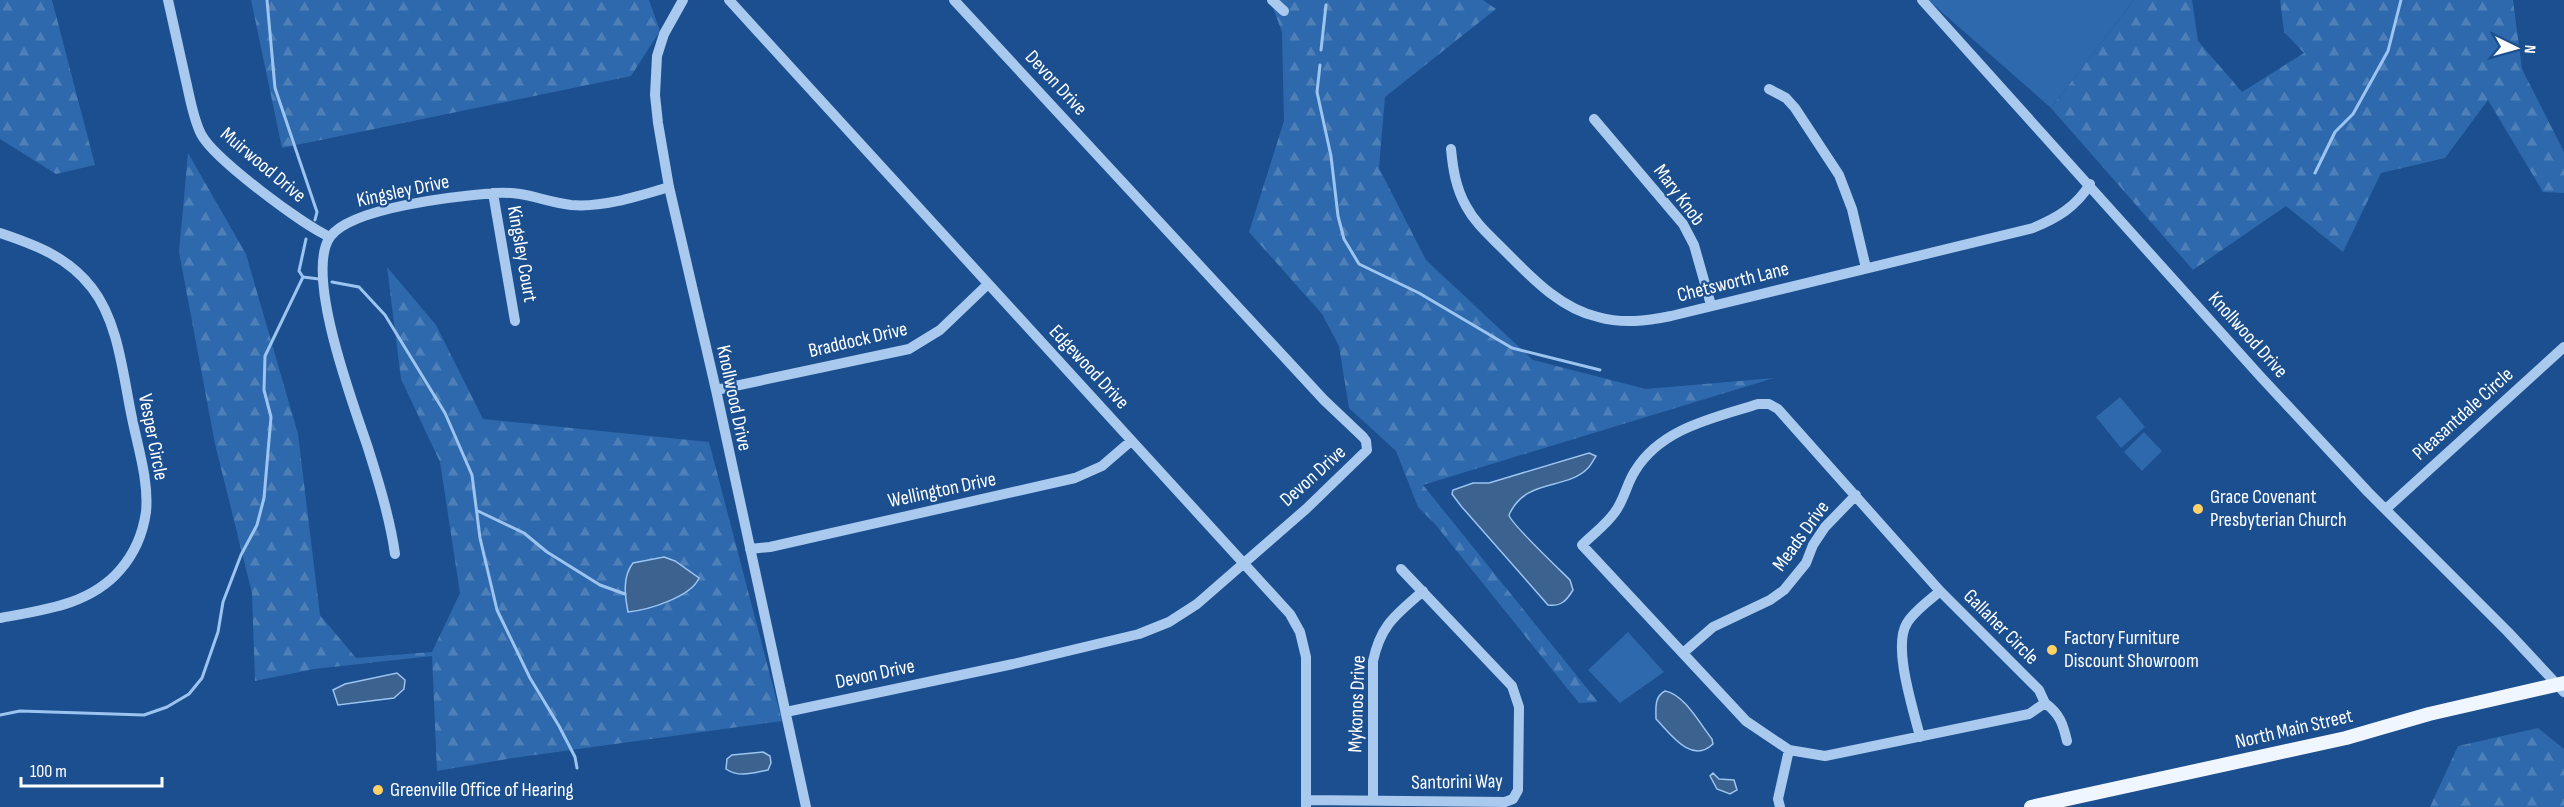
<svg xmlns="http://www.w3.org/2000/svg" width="2564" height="807" viewBox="0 0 2564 807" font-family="'Sofia Sans Condensed',sans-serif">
	<defs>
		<pattern id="forest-firs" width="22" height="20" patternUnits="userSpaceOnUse" patternTransform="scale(1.5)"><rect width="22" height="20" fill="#2e69ad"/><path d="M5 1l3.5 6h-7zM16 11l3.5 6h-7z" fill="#4d80b9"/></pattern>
	</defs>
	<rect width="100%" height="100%" fill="#1b4f8f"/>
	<path fill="#2e69ad" d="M1928 0H2134L2051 108Z
		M2120 397 2145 427 2121 448 2096 417Z
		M2144 432 2162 451 2142 471 2124 452Z
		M1628 632 1664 672 1620 703 1588 670Z"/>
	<path fill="url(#forest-firs)" d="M0 0H52L95 165 56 174 0 139Z
		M251 0H649L660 31 631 76 282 148Z
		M1270 0H1483L1496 9 1385 97 1379 168 1426 260 1533 360 1646 389 1774 378 1423 485 1598 702 1579 703 1435 524 1418 507 1396 451 1349 408 1339 346 1322 314 1249 232 1284 121 1282 32Z
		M2134 0H2192L2198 41 2242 92 2304 53 2284 32 2280 0H2513L2522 69 2564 152V193L2543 192 2488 100 2445 158 2381 173 2343 252 2286 206 2193 270 2051 108Z
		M188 153 246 254 298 434 320 615 356 658 432 652 460 593 440 462 401 379 387 267 436 325 483 419 709 442 782 721 513 758 437 771 432 656 314 669 255 681 252 593 215 444 179 252Z
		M2538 728 2564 749V807H2430L2458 746Z"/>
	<path fill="#3c6290" stroke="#9cc4f0" stroke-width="1.5" d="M1589 453 1596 456C1594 459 1591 465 1588 468 1566 491 1526 477 1509 515 1510 523 1560 570 1570 580L1573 590C1567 600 1561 607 1548 605L1461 506 1452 494 1453 490 1473 483H1489Z
		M664 557 675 561 699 578C691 597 648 610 628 612 625 596 622 577 633 563Z
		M397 673 405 680 404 689 394 698 338 705 333 690 345 684Z
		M1665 691C1684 694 1700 724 1712 739L1713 744C1691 765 1670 733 1656 719 1656 708 1654 697 1665 691Z
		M763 752 770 756 771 763 768 770C753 773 739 778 726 769L727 759 732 755Z
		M1713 773 1719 779 1734 780 1737 790 1730 794 1717 789 1710 776Z"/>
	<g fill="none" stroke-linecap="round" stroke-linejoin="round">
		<path stroke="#9cc4f0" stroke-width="3" d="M267 0 275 88 317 212 315 220
			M1321 50 1326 5
			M1320 65 1317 92 1331 156 1338 216 1344 239 1359 264 1419 293 1512 348 1600 370
			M2315 173 2335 132 2353 114 2388 51 2401 0
			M303 277 319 279
			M332 282 359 287 385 315 445 413 472 475 480 538 497 610 530 678 559 726 575 757 577 768
			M478 511 524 533 547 552 600 585 625 594
			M0 715 20 711 144 715 167 707 189 694 202 678 218 632 223 602 241 555 257 525 264 498 271 417 264 390 265 356 303 277 299 271 306 239"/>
		<path stroke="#a9c9ee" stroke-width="10" d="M168 0C174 27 180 54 186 81 190 98 193 118 201 134 214 159 303 225 330 237
			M683 0 664 34 657 56 655 95 658 123 669 187 716 390 806 807
			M729 0 1290 614 1300 632 1306 657V807
			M1272 0 1284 11
			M1922 0 2260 376 2368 492 2508 632 2564 692
			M1769 89 1786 98 1795 108 1839 175 1852 209 1866 268
			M1594 119 1683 224 1694 245 1711 305
			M1451 149C1453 170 1456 188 1466 206 1475 223 1489 235 1502 248 1530 276 1559 308 1598 317 1623 324 1646 321 1671 316L2033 228C2057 218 2076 207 2090 184
			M493 193 515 321
			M0 233C36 245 68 257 92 288 119 323 123 376 132 418 138 448 149 481 146 512 143 533 134 554 120 570 90 605 43 610 0 618
			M716 390 909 349 940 330 987 285
			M1758 404H1769L1778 409 1940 591 2039 690 2045 703 2029 714 1825 756 1789 750 1746 721 1582 545C1593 534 1607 524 1615 512 1624 500 1627 483 1635 471 1661 428 1714 418 1758 404Z
			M2387 508 2564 347
			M750 549 770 547 1075 478 1102 466 1131 441
			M395 554C390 519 379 483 368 448 354 406 304 275 330 237 351 207 458 196 495 193 526 191 541 201 571 205 602 208 639 196 669 187
			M1683 653 1713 627 1770 600 1784 590 1806 563 1813 545 1825 527 1856 495
			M2045 703C2060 714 2063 724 2067 741
			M786 712 1013 664 1139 634 1169 622 1197 604 1306 509 1367 450 1366 441 1363 437 1324 400 954 0
			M1920 737C1914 711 1892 647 1907 623 1914 611 1929 601 1940 591
			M1306 800 1505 802 1513 799 1518 790 1519 707 1512 686 1401 569
			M1373 801V661C1381 624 1396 615 1423 591
			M1780 807 1778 799 1789 750"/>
		<path stroke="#f0f6ff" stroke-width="14" d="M2031 807 2346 738 2429 714 2564 683"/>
	</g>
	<g fill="#ffd166" stroke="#1b4f8f" stroke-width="2">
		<circle cx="2198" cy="509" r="6"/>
		<circle cx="2052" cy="650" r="6"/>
		<circle cx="378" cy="790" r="6"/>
	</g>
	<g text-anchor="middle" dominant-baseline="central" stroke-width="4.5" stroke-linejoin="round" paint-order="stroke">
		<g font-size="20" fill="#fff" stroke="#1b4f8f">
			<text transform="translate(1056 83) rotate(47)">Devon Drive</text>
			<text transform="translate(263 165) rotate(40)">Muirwood Drive</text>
			<text transform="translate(403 191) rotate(-12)">Kingsley Drive</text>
			<text transform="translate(1679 195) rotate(53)">Mary Knob</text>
			<text transform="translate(522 254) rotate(80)">Kingsley Court</text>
			<text transform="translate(1733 282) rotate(-14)">Chetsworth Lane</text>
			<text transform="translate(2248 335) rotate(48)">Knollwood Drive</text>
			<text transform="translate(858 340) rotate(-13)">Braddock Drive</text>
			<text transform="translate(1089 367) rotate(47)">Edgewood Drive</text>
			<text transform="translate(734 398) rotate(78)">Knollwood Drive</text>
			<text transform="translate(2463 414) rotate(-42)">Pleasantdale Circle</text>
			<text transform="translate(153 437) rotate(79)">Vesper Circle</text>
			<text transform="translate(1313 476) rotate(-42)">Devon Drive</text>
			<text transform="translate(942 490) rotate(-12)">Wellington Drive</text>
			<text transform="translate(1801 536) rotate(-54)">Meads Drive</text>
			<text transform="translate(2001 627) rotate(45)">Gallaher Circle</text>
			<text transform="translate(875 674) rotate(-12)">Devon Drive</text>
			<text transform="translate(1357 704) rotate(-88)">Mykonos Drive</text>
			<text transform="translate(2294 729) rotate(-13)">North Main Street</text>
			<text transform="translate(1457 782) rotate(-1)">Santorini Way</text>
		</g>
		<g font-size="20" fill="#fff" stroke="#1b4f8f" text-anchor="start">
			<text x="2210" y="497">Grace Covenant<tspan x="2210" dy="23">Presbyterian Church</tspan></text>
			<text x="2064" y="638">Factory Furniture<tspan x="2064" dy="23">Discount Showroom</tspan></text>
			<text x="390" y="790">Greenville Office of Hearing</text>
		</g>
	</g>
	<g transform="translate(2516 48) rotate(95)" stroke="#1b4f8f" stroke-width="4.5" paint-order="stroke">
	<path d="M0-4.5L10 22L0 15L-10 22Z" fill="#ffffff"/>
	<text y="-9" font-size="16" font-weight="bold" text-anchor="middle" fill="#ffffff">N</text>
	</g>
	<path d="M21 777v9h141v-9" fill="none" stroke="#ffffff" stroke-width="3"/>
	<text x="30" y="777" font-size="18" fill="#ffffff" stroke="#1b4f8f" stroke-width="4.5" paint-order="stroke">100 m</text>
</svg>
